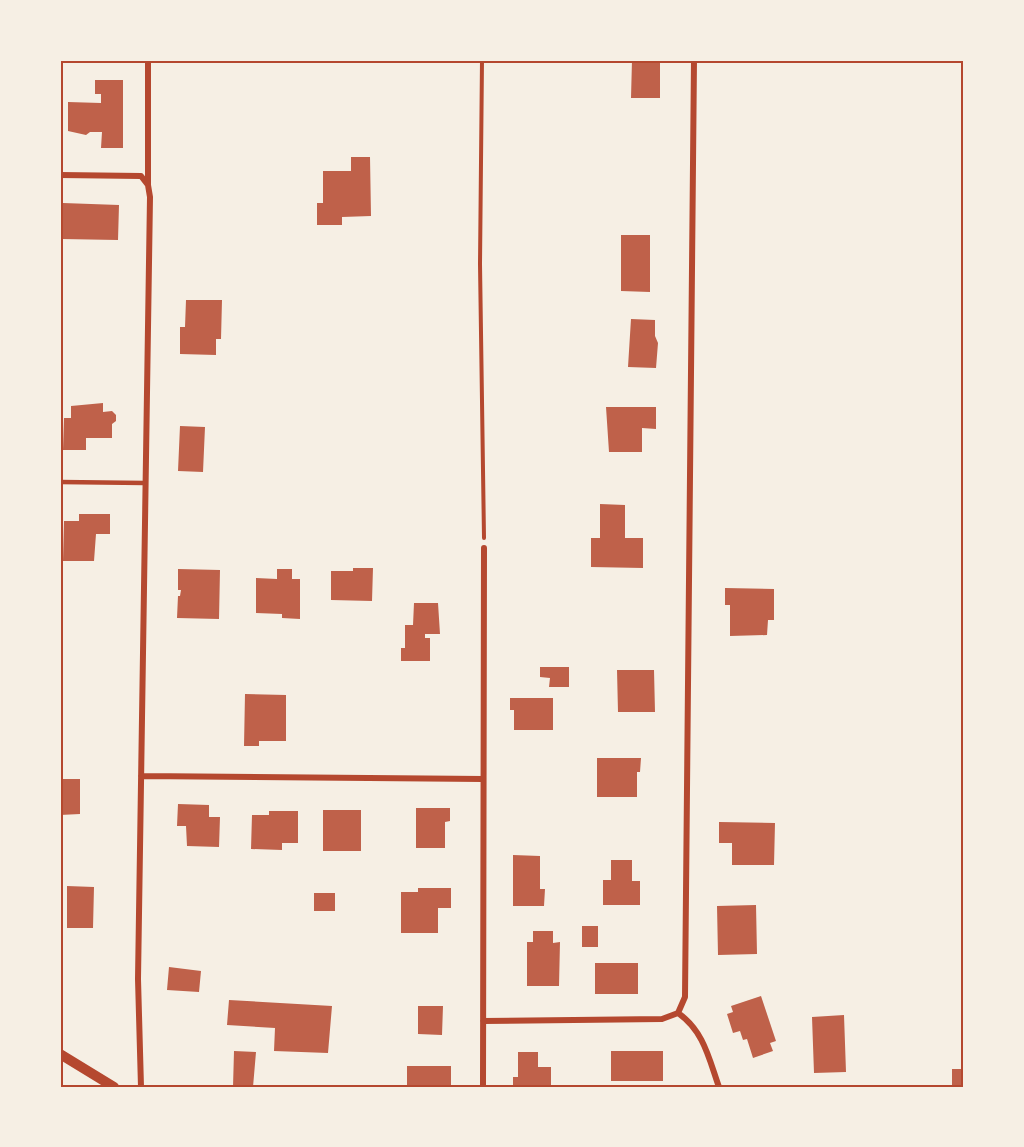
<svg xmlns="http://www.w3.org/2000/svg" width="1024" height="1147" viewBox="0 0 1024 1147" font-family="'Work Sans',sans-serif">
	<rect width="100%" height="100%" fill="#f6efe4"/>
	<path fill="#bf614a" d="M632 60H660V98H631Z
		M95 80H123V148H101L102 132H90L86 135 68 131V102L101 103V94H95Z
		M351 157H370L371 216 342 217V225H317V203H323V171H351Z
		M63 203 119 205 118 240 62 239Z
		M621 235H650V292L621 291Z
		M186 300H222L221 339H216V355L180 354V327H185Z
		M631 319 655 320V336L658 343 656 368 628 367Z
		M103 403V412L112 411 116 415V421L112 424V438H86V450H63L64 418H71V406Z
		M606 407H656V429L642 428V452H609Z
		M180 426 205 427 203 472 178 471Z
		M600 504 625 505V538H643V568L591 567V538H600Z
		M79 514H110V534H96L94 561H63L64 521H79Z
		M353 568H373L372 601 331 600V571H353Z
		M178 569 220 570 219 619 177 618 178 596H180L181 590H178Z
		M277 569H292V579H300V619L282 618V614L256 613V578L277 579Z
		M725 588 774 589V620H768L767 635 730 636V605H725Z
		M414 603H438L440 634H425V638H430V661H401V648H405V625H413Z
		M540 667H569V687H549L550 678 540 677Z
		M617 670H654L655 712H618Z
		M245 694 286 695V741H259V746H244Z
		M510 698H553V730H514V710H510Z
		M597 758H641L640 772H637V797H597Z
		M60 779H80V814L60 815Z
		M178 804 209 805V817H220L219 847 187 846 186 826H177Z
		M416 808H450V821L445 822V848H416Z
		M323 810H361V851H323Z
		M269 811H298V843H282V850L251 849 252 815H269Z
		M719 822 775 823 774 865H732V843H719Z
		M513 855 540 856V889H545L544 906H513Z
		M611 860H632V881H640V905H603V880H611Z
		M67 886 94 887 93 928H67Z
		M418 888H451V908H438V933H401V892H418Z
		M314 893H335V911H314Z
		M756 905 757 954 718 955 717 906Z
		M582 926H598V947H582Z
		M533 931H553V943L560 942 559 986H527V942H533Z
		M595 963H638V994H595Z
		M169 967 201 971 199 992 167 990Z
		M761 996 776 1041 770 1043 773 1051 753 1058 747 1039 743 1040 740 1031 733 1033 727 1014 733 1012 731 1006Z
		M229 1000 332 1006 328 1053 274 1051 275 1028 227 1025Z
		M418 1006H443L442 1035 418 1034Z
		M844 1015 846 1072 814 1073 812 1017Z
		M234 1051 256 1052 253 1087H233Z
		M611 1051H663V1081H611Z
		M518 1052H538V1067H551V1087H513V1077H518Z
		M407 1066H451V1087H407Z
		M952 1069H964V1087H952Z"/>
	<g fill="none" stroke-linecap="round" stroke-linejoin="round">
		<path stroke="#b5482f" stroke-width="4" d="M482 60 480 264 484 538"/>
		<path stroke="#b5482f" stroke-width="4.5" d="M60 482 145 483"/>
		<path stroke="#b5482f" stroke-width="6" d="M148 60V184
			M60 175 141 176 148 185 150 197 138 979 141 1087
			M141 776 483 779
			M678 1013C704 1031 709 1059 719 1087
			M483 1021 662 1019 678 1013 685 997 694 60
			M483 1087 484 548"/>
		<path stroke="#b5482f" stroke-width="10" d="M60 1054 114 1087"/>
	</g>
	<rect width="1024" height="1147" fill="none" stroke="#f6efe4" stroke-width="123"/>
	<rect x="62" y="62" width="900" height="1024" fill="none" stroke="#b5482f" stroke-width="2"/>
</svg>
